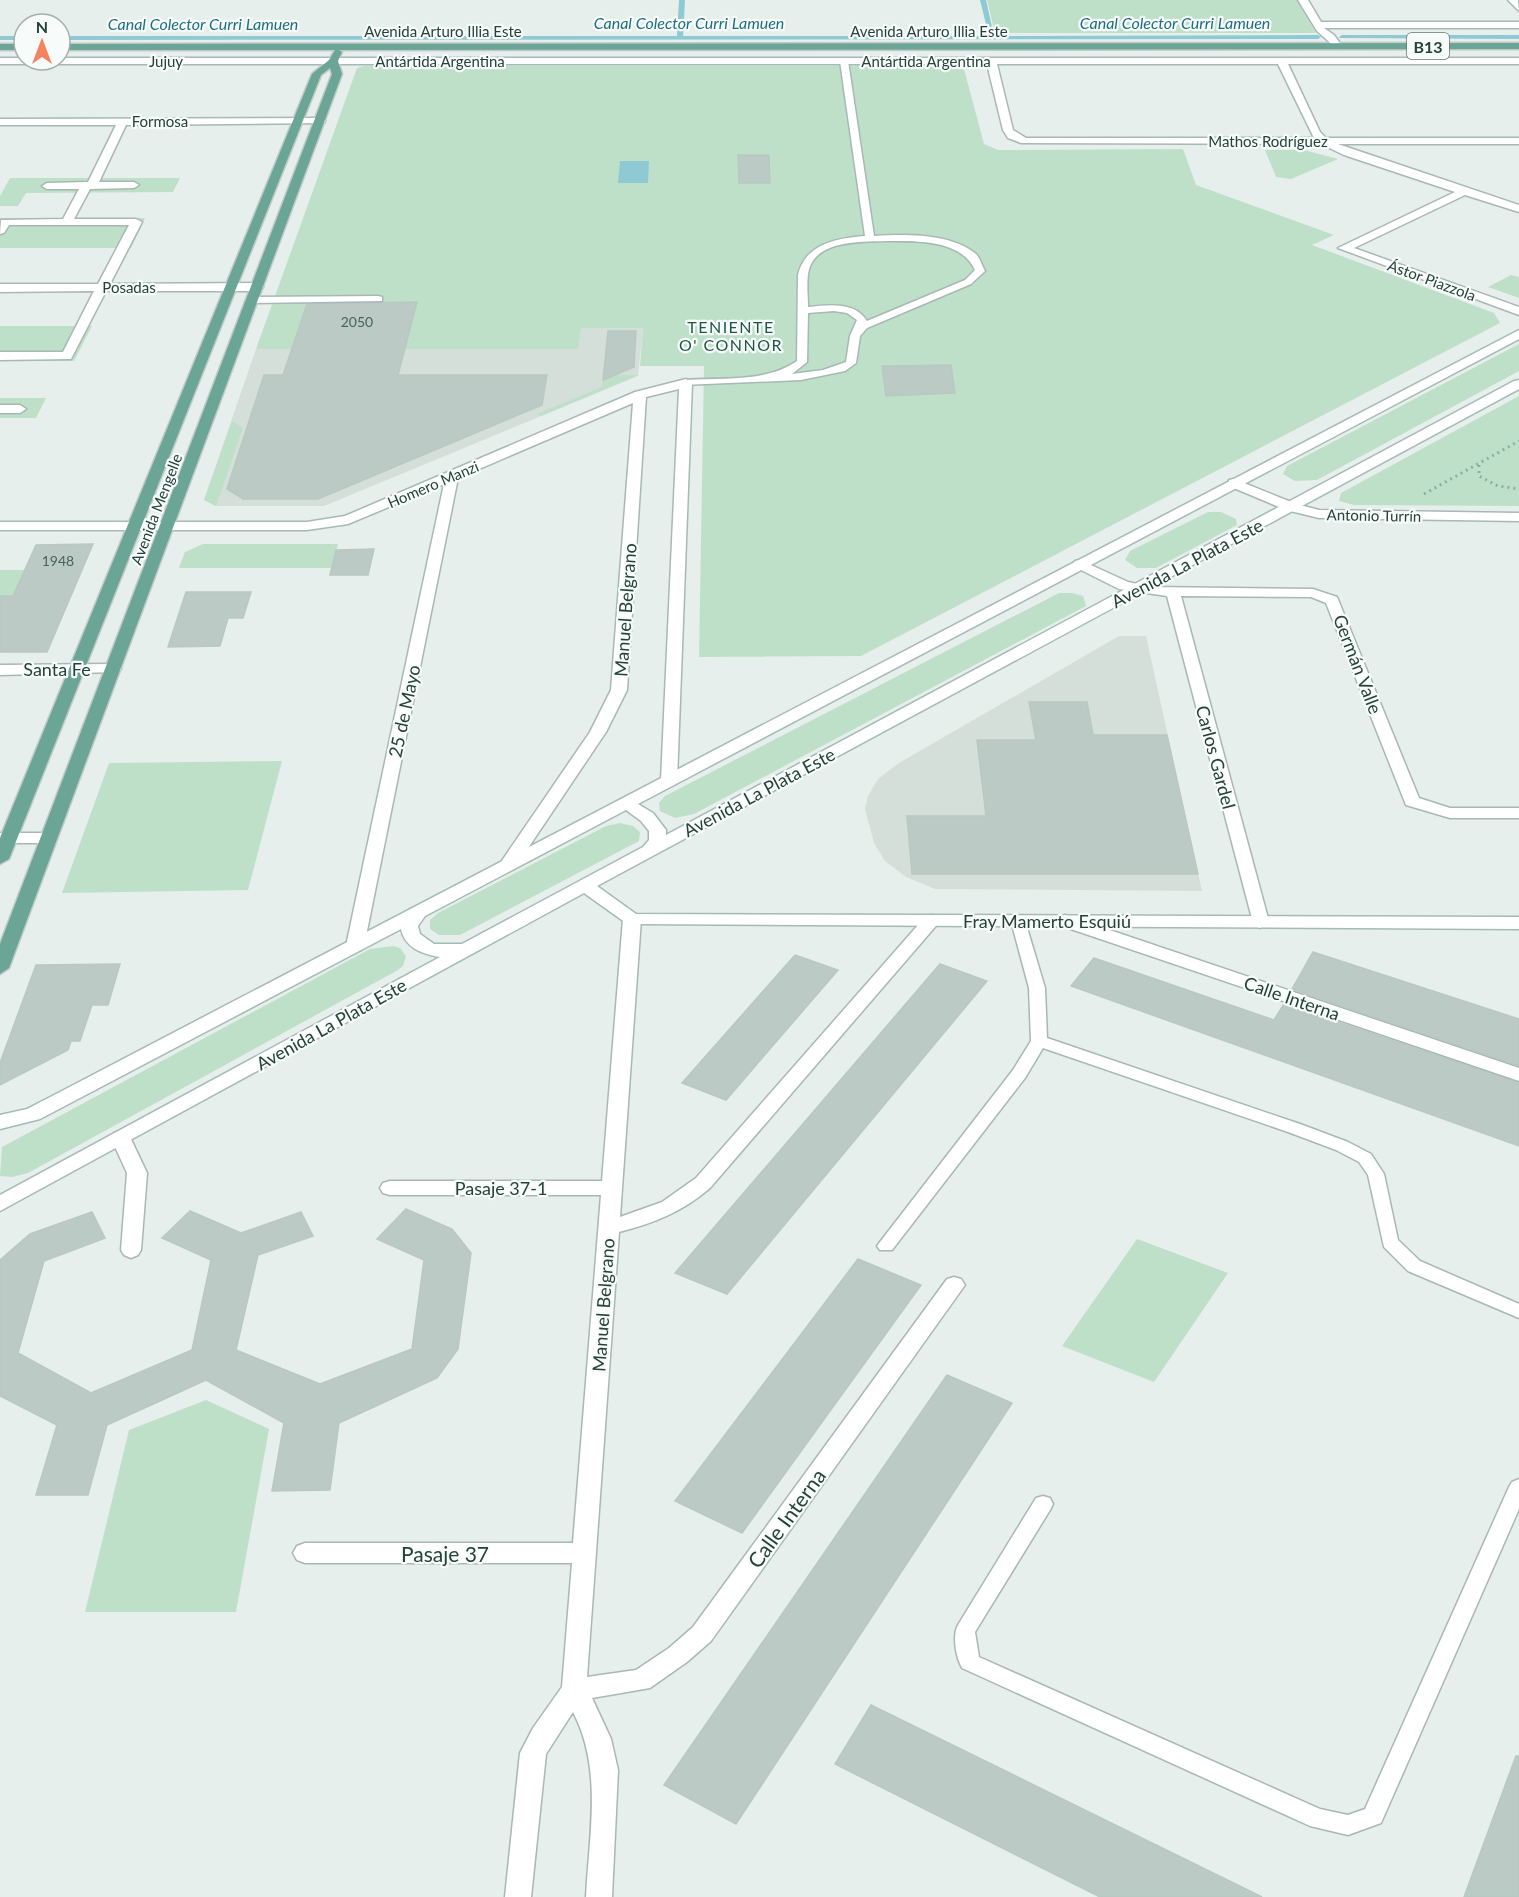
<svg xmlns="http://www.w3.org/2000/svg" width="1519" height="1897" viewBox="0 0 1519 1897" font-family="Lato,sans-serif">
	<rect width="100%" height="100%" fill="#e6efeb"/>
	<path fill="#d4dfda" d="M580 328H643L638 376 324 506H216L204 500 256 349H577Z
		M1119 636H1146L1202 891 935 889 906 877 885 861 874 843 865 809 868 796 878 779 899 763Z"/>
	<path fill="#bfe0c8" d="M987 0H1297L1316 33H995Z
		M364 66H954L964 69 984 144 998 150 1183 149 1196 185 1334 235 1312 245 1494 313 1500 323 861 656 699 657 704 366H640L643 328H581L578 349H256L357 68Z
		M1265 150H1304L1338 159 1291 179 1276 177Z
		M10 178H180L173 192 26 193 18 206H0V196Z
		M0 218H145L131 248H0Z
		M1511 275 1519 277V298L1488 287Z
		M0 326H92L74 361H0Z
		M1519 344V371L1317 480 1295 481 1283 474 1287 466Z
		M604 375H639L541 416 537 414 602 387Z
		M1519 396V506L1354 505 1339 501 1341 493Z
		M0 398H46L36 418H0Z
		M232 421 243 428 216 506 204 500Z
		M1208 512H1221L1236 519 1237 525 1156 568H1137L1125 560 1130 551Z
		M203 544H338L332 568H179L185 552Z
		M0 570H82L71 596H0Z
		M1059 593H1072L1083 596 1086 606 694 814 675 818 660 811 659 803 665 796Z
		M282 761 248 890 62 893 109 763Z
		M620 823 633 826 640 832 639 841 460 935H439L430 929V920L438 913 606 826Z
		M393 946 400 948 406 956 403 966 398 970 28 1173 12 1177 0 1176 2 1147 370 949Z
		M1137 1239 1228 1273 1154 1382 1062 1346Z
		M206 1400 269 1429 236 1612H85L129 1430Z"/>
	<path fill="#8ec9d4" d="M620 161H649L648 183H618Z"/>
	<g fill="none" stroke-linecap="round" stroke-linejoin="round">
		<path fill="#8ec9d4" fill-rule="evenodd" d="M679 0H685L683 36H989L980 0H986L994 36 1318 35 1321 37 1318 39 60 40V36H677Z
			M1342 35H1519V39L1340 38 1339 37Z
			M0 36H24V40H0Z"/>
	</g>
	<path fill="#bbcac4" stroke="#b8c9c2" stroke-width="1.5" d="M738 155H769L770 183H739Z
		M417 302 398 375H547L542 405 318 499H243L227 489 264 375H283L307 304Z
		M608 331H636L634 367 603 380Z
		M951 365 955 393 886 396 882 366Z
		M93 544 47 652H0V596H13L36 545Z
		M374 549 368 575H330L336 550Z
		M186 592H251L243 618H228L220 646 168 647Z
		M1029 702H1087L1093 735H1167L1198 874H912L907 816H986L977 740H1036Z
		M1313 952 1519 1019V1066L1292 989Z
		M795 955 838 970 726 1100 682 1083Z
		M1094 958 1274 1020 1284 1004 1519 1083V1146L1071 986Z
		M120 964 108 1005H92L80 1041H71L68 1050 0 1085V1063L36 965Z
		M940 964 987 981 727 1294 675 1273Z
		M406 1209 452 1229 471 1253 458 1349 437 1378 339 1423 330 1490 272 1491 284 1423 206 1380 107 1425 88 1495H36L57 1425 0 1396V1260L30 1234 92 1212 105 1238 44 1261 18 1353 91 1393 192 1350 211 1260 162 1238 190 1211 241 1233 301 1212 313 1236 258 1255 236 1350 320 1384 412 1349 424 1260 377 1239Z
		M858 1259 921 1285 742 1533 675 1501Z
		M947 1375 1012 1403 736 1824 664 1785Z
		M871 1705 1262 1897H1100L835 1764Z
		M1516 1756H1519V1897H1464Z"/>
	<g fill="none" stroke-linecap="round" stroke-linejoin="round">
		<defs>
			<path id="lane" d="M844 59 848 61 874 236C905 234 951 233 976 254 980 258 982 266 985 271L971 284 867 328 860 336 856 363 845 371 801 380 682 385 681 383 686 380C723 377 765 383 797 361L798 275C805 244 837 238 865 236L840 61ZM885 241C915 241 961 239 975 270L965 280 867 321C855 301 828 305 808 307 808 295 806 281 809 269 818 240 861 242 885 241ZM834 311 847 313 857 320 850 336 846 362 823 370 792 374 807 362 808 313Z
				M378 296 382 297V301L252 303 247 300 252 297Z
				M1018 916 1025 921 1045 988 1047 1038 1300 1124 1348 1142 1371 1154 1384 1174 1398 1240 1420 1261 1519 1304V1318L1408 1271 1384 1247 1368 1175 1359 1162 1336 1150 1288 1132 1043 1048 1025 1078 892 1250H880L877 1246 880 1242 1013 1070 1031 1041 1029 988 1011 921Z
				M1519 1479V1509L1381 1823 1348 1835 1310 1826 962 1668C956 1657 952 1636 958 1625L1036 1498 1043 1496 1050 1498 1053 1504 1050 1510 975 1632 979 1657 1320 1809 1348 1815 1365 1809 1509 1487 1512 1482Z"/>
			<path id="street" d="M1298 0H1308L1321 22H1519V28H1324L1334 35 1342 46 1337 49 1317 31Z
				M1508 0H1518L1519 11Z
				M0 58H1519V64H1288L1320 132 1326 138H1519V144H1338L1519 205V212L1465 195 1354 248 1519 307V315L1338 248 1455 192 1344 155 1321 144 1021 143 1008 138 1003 130 987 64H0ZM997 64H1278L1314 138H1026L1013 130Z
				M320 118 325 121 324 123 126 125 99 182H134L139 185 134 188 90 189 74 219H136L142 222 110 284 257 283 263 287 257 291H106L71 359 0 360V352H63L94 291 0 292V284H98L129 225H9L4 233 0 234 1 220 63 219 79 189H47L42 186 47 183 88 182 116 125H0V119Z
				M686 379 692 383 677 780 669 785 661 780 679 389 646 397 627 690 606 732 514 869 508 870 499 865 590 732 611 690 633 403 458 478 364 946 361 950H349L346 946 444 484 348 524 307 530H167L160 526 167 522H307L345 516 635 392Z
				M0 405H20L26 409 20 413H0Z
				M1234 479 1296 504 1319 510 1519 513V521L1319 518 1286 510 1229 486V480Z
				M1080 560 1128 582 1151 587 1313 589 1337 597 1419 798 1450 808H1519V818H1450L1406 805 1326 603 1311 597 1181 596 1269 922 1260 928 1254 926 1167 596 1119 589 1075 567 1073 564 1075 561Z
				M113 664 118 666 121 669 118 672 0 675V665Z
				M0 833H49L57 838 49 843H0Z
				M632 914 641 919 620 1217 662 1202 696 1178 926 916 932 915 941 920 710 1188C682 1212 654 1223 619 1232L587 1677 636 1670 669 1648 693 1627 947 1279 954 1277 961 1279 965 1285 711 1641 687 1662 650 1688 592 1698 611 1739 618 1770 612 1897H586C589 1835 603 1769 573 1712L546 1754 531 1897H505L520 1753 533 1728 562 1687 572 1563H305L297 1560 293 1553 297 1546 305 1543H573L601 1195H390L383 1193 380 1188 383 1183 390 1181H602L623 919Z
				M1065 915 1519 1068V1081L1059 925 1056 921Z
				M121 1131 128 1133 147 1173 141 1250 138 1255 131 1258 124 1255 121 1250 127 1173 111 1138 114 1133Z"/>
			<path id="secondary" d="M1519 330V339L638 804 653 813 666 830V835L1514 381 1519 380V389L597 886 636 914 1519 917V929L632 924 626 923 584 893 0 1211V1195L440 957C422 954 405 948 401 929L40 1119 0 1129V1115L27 1109 58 1093ZM626 810 641 821 649 831V840L643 847 462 944H434L420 934 418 926 425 916Z
				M0 522H167L174 526 167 530H0Z"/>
			<path id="primary" d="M1519 43V49L339 50 342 52 338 61 342 74 9 968 0 974V944L332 74 330 68 321 75 9 859 0 864V838L312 74 329 60 335 50H60V44Z
				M0 44H24V50H0Z"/>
		</defs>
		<use href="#lane" stroke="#a8b8b2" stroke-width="3"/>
		<use href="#street" stroke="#a8b8b2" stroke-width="3"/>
		<use href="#secondary" stroke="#a4bbb3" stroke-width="3"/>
		<use href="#primary" stroke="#c2cac8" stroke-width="3"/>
		<path stroke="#86b3a5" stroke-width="3" stroke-dasharray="2 4" stroke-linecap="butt" d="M1479 465V476L1498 486 1519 489
			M1424 494 1519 441"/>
		<use href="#lane" fill="#fff" fill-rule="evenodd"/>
		<use href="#street" fill="#fff" fill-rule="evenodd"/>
		<use href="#secondary" fill="#fff" fill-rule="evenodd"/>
		<use href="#primary" fill="#6aa596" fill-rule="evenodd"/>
	</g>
	<g text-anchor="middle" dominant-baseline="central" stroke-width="4.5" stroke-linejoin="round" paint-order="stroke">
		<g font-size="14" fill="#4a645c">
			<text x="357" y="321">2050</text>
			<text x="58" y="560">1948</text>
		</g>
		<g font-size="15" fill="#24423a" stroke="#f7fbf9">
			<text x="443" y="31">Avenida Arturo Illia Este</text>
			<text x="929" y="31">Avenida Arturo Illia Este</text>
			<text x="166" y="61">Jujuy</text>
			<text x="440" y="61">Antártida Argentina</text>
			<text x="926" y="61">Antártida Argentina</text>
			<text x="160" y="121">Formosa</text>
			<text x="1268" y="141">Mathos Rodríguez</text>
			<text transform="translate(1432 280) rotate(20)">Ástor Piazzola</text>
			<text x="129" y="287">Posadas</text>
			<text transform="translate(433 484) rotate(-23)">Homero Manzi</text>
			<text transform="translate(156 509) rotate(-69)">Avenida Mengelle</text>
			<text transform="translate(1374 515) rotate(1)">Antonio Turrín</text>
		</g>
		<g font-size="16" font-style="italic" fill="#1c6f80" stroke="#f7fbf9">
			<text x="689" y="22">Canal Colector Curri Lamuen</text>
			<text x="1175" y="22">Canal Colector Curri Lamuen</text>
			<text x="203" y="23">Canal Colector Curri Lamuen</text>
		</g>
		<rect fill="#f7fbf9" stroke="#637a73" stroke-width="1.5" x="1407" y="33" width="42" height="26" rx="4.5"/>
		<g font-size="16" font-weight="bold" fill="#24423a">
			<text x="1428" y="46">B13</text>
		</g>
		<g font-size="16" letter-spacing="1.5" fill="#1f5548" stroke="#f7fbf9">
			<text x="731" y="326">TENIENTE<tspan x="731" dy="18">O' CONNOR</tspan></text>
		</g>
		<g font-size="18" fill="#24423a" stroke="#f7fbf9">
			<text transform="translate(1187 563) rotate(-28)">Avenida La Plata Este</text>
			<text transform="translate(625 610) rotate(-86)">Manuel Belgrano</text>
			<text transform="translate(1358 664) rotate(69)">Germán Valle</text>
			<text x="57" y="669">Santa Fe</text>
			<text transform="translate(404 711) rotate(-78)">25 de Mayo</text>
			<text transform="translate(1216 757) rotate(75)">Carlos Gardel</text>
			<text transform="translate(759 792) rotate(-28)">Avenida La Plata Este</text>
			<text x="1047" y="921">Fray Mamerto Esquiú</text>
			<text transform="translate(1292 998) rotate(19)">Calle Interna</text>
			<text transform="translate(331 1024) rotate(-29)">Avenida La Plata Este</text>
			<text x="501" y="1188">Pasaje 37-1</text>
			<text transform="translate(603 1305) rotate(-86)">Manuel Belgrano</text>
		</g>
		<g font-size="21" fill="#24423a" stroke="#f7fbf9">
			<text transform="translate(786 1518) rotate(-54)">Calle Interna</text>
			<text x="445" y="1553">Pasaje 37</text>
		</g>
	</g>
	<g transform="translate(42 42)"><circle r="28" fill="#f7fbf9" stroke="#a3b1ad" stroke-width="1.5"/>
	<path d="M0-4.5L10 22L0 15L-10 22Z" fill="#f4845f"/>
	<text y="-9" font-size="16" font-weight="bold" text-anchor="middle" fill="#24423a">N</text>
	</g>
</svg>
